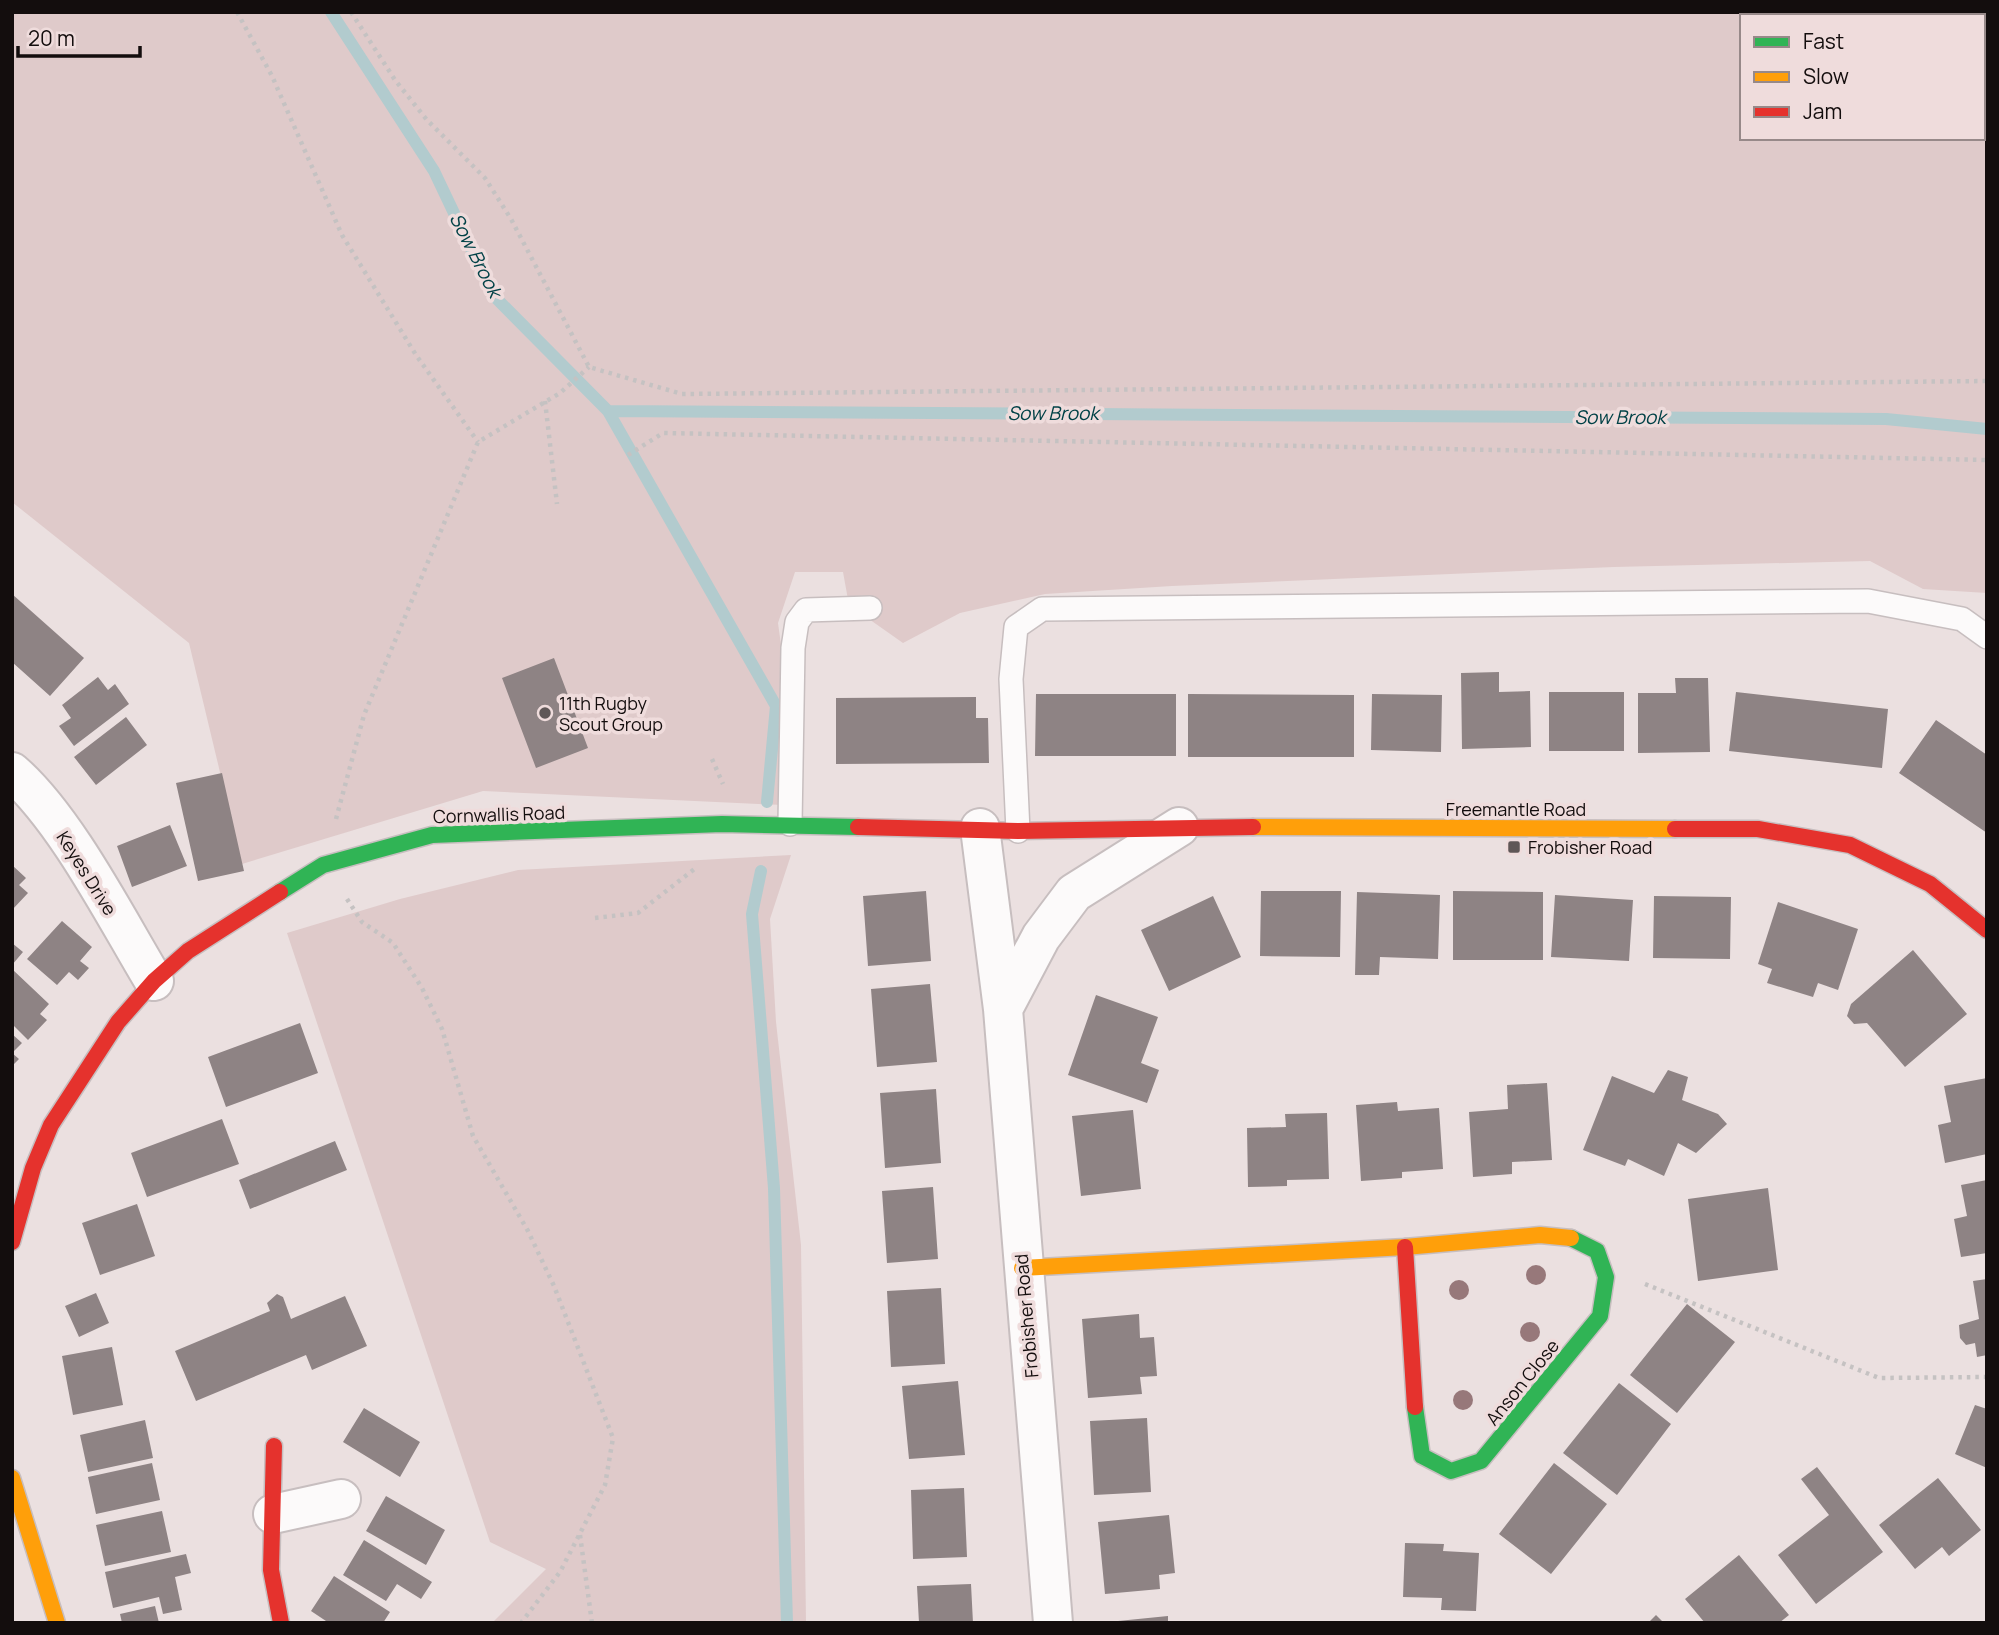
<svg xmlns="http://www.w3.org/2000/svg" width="1999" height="1635" viewBox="0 0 1999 1635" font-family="Manrope,sans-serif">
	<rect width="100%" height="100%" fill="#ebe0e0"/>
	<path fill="#dfcaca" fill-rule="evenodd" d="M12 12H1987V593L1923 589 1870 561 1614 567 1172 586 1045 594 960 613 903 643 849 605 843 572H795L778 623 803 806 483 791 242 864 189 643 12 502ZM1742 16H1983V138H1742Z
		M791 855 770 919 776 1022 801 1245 806 1623H492L546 1569 490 1542 287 933 400 899 518 870Z"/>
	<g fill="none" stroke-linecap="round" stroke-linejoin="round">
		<path stroke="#b2cbce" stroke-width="12" d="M331 12 434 171 493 295 608 411 1886 419 1987 429
			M608 411 776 706 767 802
			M761 871 752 914 774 1188 787 1623"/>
	</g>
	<path fill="#8e8384" d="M12 594 84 658 50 696 12 662Z
		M554 658 588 748 536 768 502 678Z
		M1499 672V692L1530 691 1531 747 1462 749 1461 673Z
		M98 677 108 690 115 684 129 704 74 746 59 726 71 718 62 705Z
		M1675 678H1708L1710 752 1638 753V693H1676Z
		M1549 692H1624V751H1549Z
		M1736 692 1888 709 1882 768 1729 751Z
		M1036 694H1176V756H1035Z
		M1188 694 1354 695V757H1188Z
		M1372 694 1442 695 1441 752 1371 750Z
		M976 697V718H988L989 763 836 764V698Z
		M126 717 147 745 96 785 74 757Z
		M1936 720 1987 755V833L1899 773Z
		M222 773 244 871 198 881 176 783Z
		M170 825 187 866 132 887 117 846Z
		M12 865 26 878 19 885 28 893 12 910Z
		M926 891 931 961 868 966 863 896Z
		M1261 891H1341L1340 957 1260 956Z
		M1453 891 1543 892V960H1453Z
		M1357 892 1440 895 1438 959 1380 957 1379 975H1355Z
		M1555 895 1633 900 1629 961 1551 957Z
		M1213 896 1241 957 1169 991 1141 930Z
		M1654 896 1731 897 1730 959 1653 958Z
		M1778 902 1858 929 1838 990 1818 983 1813 997 1767 983 1772 969 1758 964Z
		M62 921 92 947 80 961 89 968 78 980 69 972 57 985 27 959Z
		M12 943 23 952 12 965Z
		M1913 950 1967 1014 1905 1067 1867 1023 1854 1024 1847 1016 1851 1004Z
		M12 969 49 1004 40 1014 47 1020 28 1040 12 1024Z
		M930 984 937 1062 877 1067 871 989Z
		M1096 995 1158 1017 1141 1063 1159 1070 1147 1103 1068 1075Z
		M300 1023 318 1073 226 1107 208 1057Z
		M12 1034 22 1043 12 1053 19 1059 12 1066Z
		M1668 1070 1688 1077 1682 1100 1718 1114 1727 1124 1696 1153 1678 1143 1664 1176 1628 1159 1625 1166 1583 1150 1612 1076 1654 1093Z
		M1987 1078V1154L1945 1163 1938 1125 1951 1122 1944 1086Z
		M1547 1083 1552 1160 1512 1162V1174L1473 1177 1469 1112 1508 1109 1507 1085Z
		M936 1089 941 1163 885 1168 880 1093Z
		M1397 1102 1398 1111 1439 1108 1443 1169 1402 1172V1178L1361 1181 1356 1105Z
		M1133 1110 1141 1189 1081 1196 1072 1116Z
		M1327 1113 1329 1179 1287 1180V1186L1248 1187 1247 1128 1286 1127 1285 1114Z
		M222 1119 239 1164 147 1197 131 1153Z
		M335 1141 347 1170 250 1209 239 1180Z
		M1987 1180V1253L1961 1257 1954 1219 1967 1216 1961 1185Z
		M933 1187 938 1259 887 1263 882 1191Z
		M1768 1188 1778 1270 1698 1281 1688 1199Z
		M137 1204 155 1256 100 1275 82 1223Z
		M1987 1279V1355L1977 1357 1975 1343 1966 1345 1960 1338 1959 1325 1979 1319 1973 1281Z
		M941 1288 945 1364 891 1367 887 1291Z
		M96 1293 109 1323 79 1337 65 1306Z
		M277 1294 283 1297 291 1319 345 1296 367 1346 312 1370 306 1355 196 1401 175 1351 270 1311 267 1303Z
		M1687 1304 1735 1342 1677 1413 1630 1375Z
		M1139 1314 1140 1338 1154 1337 1157 1376 1140 1377 1142 1394 1088 1398 1082 1319Z
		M112 1347 123 1405 73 1415 62 1356Z
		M958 1381 965 1455 909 1459 902 1386Z
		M1619 1383 1671 1424 1617 1495 1563 1453Z
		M1975 1405 1987 1409V1468L1955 1454Z
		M364 1408 420 1442 400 1477 343 1442Z
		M1147 1418 1151 1492 1094 1495 1090 1421Z
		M145 1420 153 1458 88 1472 80 1435Z
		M152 1463 160 1500 96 1514 88 1477Z
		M1554 1463 1607 1504 1551 1574 1499 1534Z
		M1817 1467 1883 1552 1816 1604 1778 1555 1829 1515 1801 1479Z
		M1938 1478 1981 1530 1949 1556 1942 1547 1915 1569 1879 1525Z
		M964 1488 967 1557 913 1559 911 1490Z
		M386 1496 445 1530 426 1565 366 1531Z
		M162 1511 171 1552 105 1566 96 1525Z
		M1169 1515 1175 1573 1159 1575 1160 1589 1105 1594 1098 1522Z
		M364 1540 432 1582 421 1599 397 1584 386 1601 343 1575Z
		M1405 1543 1444 1544 1443 1551 1479 1553 1476 1611 1441 1610 1442 1598 1403 1597Z
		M186 1554 191 1573 175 1577 182 1610 163 1614 159 1597 113 1608 105 1572Z
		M1739 1555 1789 1615 1779 1623H1705L1685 1599Z
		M334 1576 390 1612 383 1623H329L311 1611Z
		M971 1584 973 1623H919L917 1586Z
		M155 1606 159 1623H122L120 1614Z
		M1656 1615 1664 1623H1648Z
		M1168 1616V1623H1118V1621Z"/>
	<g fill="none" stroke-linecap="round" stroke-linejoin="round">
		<defs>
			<path id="lane" d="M790 824 793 648 797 622 806 610 870 608
				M1018 831 1011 679 1016 627 1042 609 1868 601 1962 619 1987 637"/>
			<path id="street" d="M12 772C66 819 116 918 154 981
				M980 828 1003 1009 1053 1623
				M1003 1009 1041 937 1074 893 1179 827
				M273 1514 341 1499"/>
			<path id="fast" d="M280 892 323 865 432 835 722 824 858 827
				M1415 1407 1422 1456 1451 1471 1481 1461 1600 1316 1606 1277 1597 1251 1571 1238"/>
			<path id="slow" d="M1253 827 1675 829
				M1022 1268 1405 1247 1540 1235 1571 1238
				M12 1478 57 1623"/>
			<path id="jam" d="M858 827 1018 831 1253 827
				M1675 829H1758L1850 845 1930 884 1987 930
				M12 1242 33 1168 51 1125 118 1022 154 981 188 951 280 892
				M1405 1247 1415 1407
				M274 1446 271 1570 281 1623"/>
		</defs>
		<use href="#lane" stroke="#c7bebf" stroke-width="26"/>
		<use href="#street" stroke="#c7bebf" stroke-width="42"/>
		<use href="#fast" stroke="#c7bebf" stroke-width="19"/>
		<use href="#slow" stroke="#c7bebf" stroke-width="19"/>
		<use href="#jam" stroke="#c7bebf" stroke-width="19"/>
		<path stroke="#c5c2c2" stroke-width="4.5" stroke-dasharray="3.5 5" stroke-linecap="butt" d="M237 12 272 76 342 235 416 355 478 442
			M351 12 395 80 427 120 485 178 511 219 589 367 682 394 1987 381
			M545 401 557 504
			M628 455 663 433 1987 460
			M712 759 723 784
			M336 819 364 715 478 442 560 393 589 367
			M347 899 362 922 393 943 422 988 442 1029 473 1136 528 1231 554 1286 613 1438 605 1485 560 1572 521 1623
			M595 918 638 913 697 867
			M1645 1284 1879 1378 1987 1377
			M580 1535 592 1623"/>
		<use href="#lane" stroke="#fcfafa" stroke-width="23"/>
		<use href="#street" stroke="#fcfafa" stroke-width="38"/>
		<use href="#fast" stroke="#30b455" stroke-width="16"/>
		<use href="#slow" stroke="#ff9f0a" stroke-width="16"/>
		<use href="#jam" stroke="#e5322d" stroke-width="16"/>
	</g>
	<g fill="#97787a">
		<circle cx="1536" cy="1275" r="10"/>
		<circle cx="1459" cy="1290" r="10"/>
		<circle cx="1530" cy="1332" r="10"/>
		<circle cx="1463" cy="1400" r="10"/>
	</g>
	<g fill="#5f5757" stroke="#efdcdc" stroke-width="2.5">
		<circle cx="545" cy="713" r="7"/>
		<rect x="1507" y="840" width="14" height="14" rx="3.5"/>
	</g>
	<g text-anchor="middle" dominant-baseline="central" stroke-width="7" stroke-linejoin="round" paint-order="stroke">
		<g font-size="18" fill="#130d0d" stroke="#efdcdc" text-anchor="start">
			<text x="559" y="703">11th Rugby<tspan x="559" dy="21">Scout Group</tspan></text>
			<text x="1528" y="847">Frobisher Road</text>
		</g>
		<g font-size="18" fill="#130d0d" stroke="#efdcdc">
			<text x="1516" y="809">Freemantle Road</text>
			<text transform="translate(499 814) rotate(-2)">Cornwallis Road</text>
			<text transform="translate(87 873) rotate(58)">Keyes Drive</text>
			<text transform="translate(1026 1316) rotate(-95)">Frobisher Road</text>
			<text transform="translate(1522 1382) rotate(-51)">Anson Close</text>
		</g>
		<g font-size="19" font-style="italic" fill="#004146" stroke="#efdcdc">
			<text transform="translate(476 255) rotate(63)">Sow Brook</text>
			<text x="1053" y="413">Sow Brook</text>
			<text x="1620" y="417">Sow Brook</text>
		</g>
	</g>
	<rect width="1999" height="1635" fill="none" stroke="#130d0d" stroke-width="28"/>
	<rect x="1740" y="14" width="245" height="126" fill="#efdcdc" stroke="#978989" stroke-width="2"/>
	<rect x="1754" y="37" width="35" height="10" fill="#30b455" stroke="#978989" stroke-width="2"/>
	<text x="1803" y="49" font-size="21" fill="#130d0d">Fast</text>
	<rect x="1754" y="72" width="35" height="10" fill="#ff9f0a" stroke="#978989" stroke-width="2"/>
	<text x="1803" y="84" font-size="21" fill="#130d0d">Slow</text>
	<rect x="1754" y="107" width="35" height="10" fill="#e5322d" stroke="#978989" stroke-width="2"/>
	<text x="1803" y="119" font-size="21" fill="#130d0d">Jam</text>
	<path d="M18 46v10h122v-10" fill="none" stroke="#130d0d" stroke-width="3.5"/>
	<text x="28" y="46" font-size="21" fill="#130d0d" stroke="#efdcdc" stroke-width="5" paint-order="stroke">20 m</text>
</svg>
